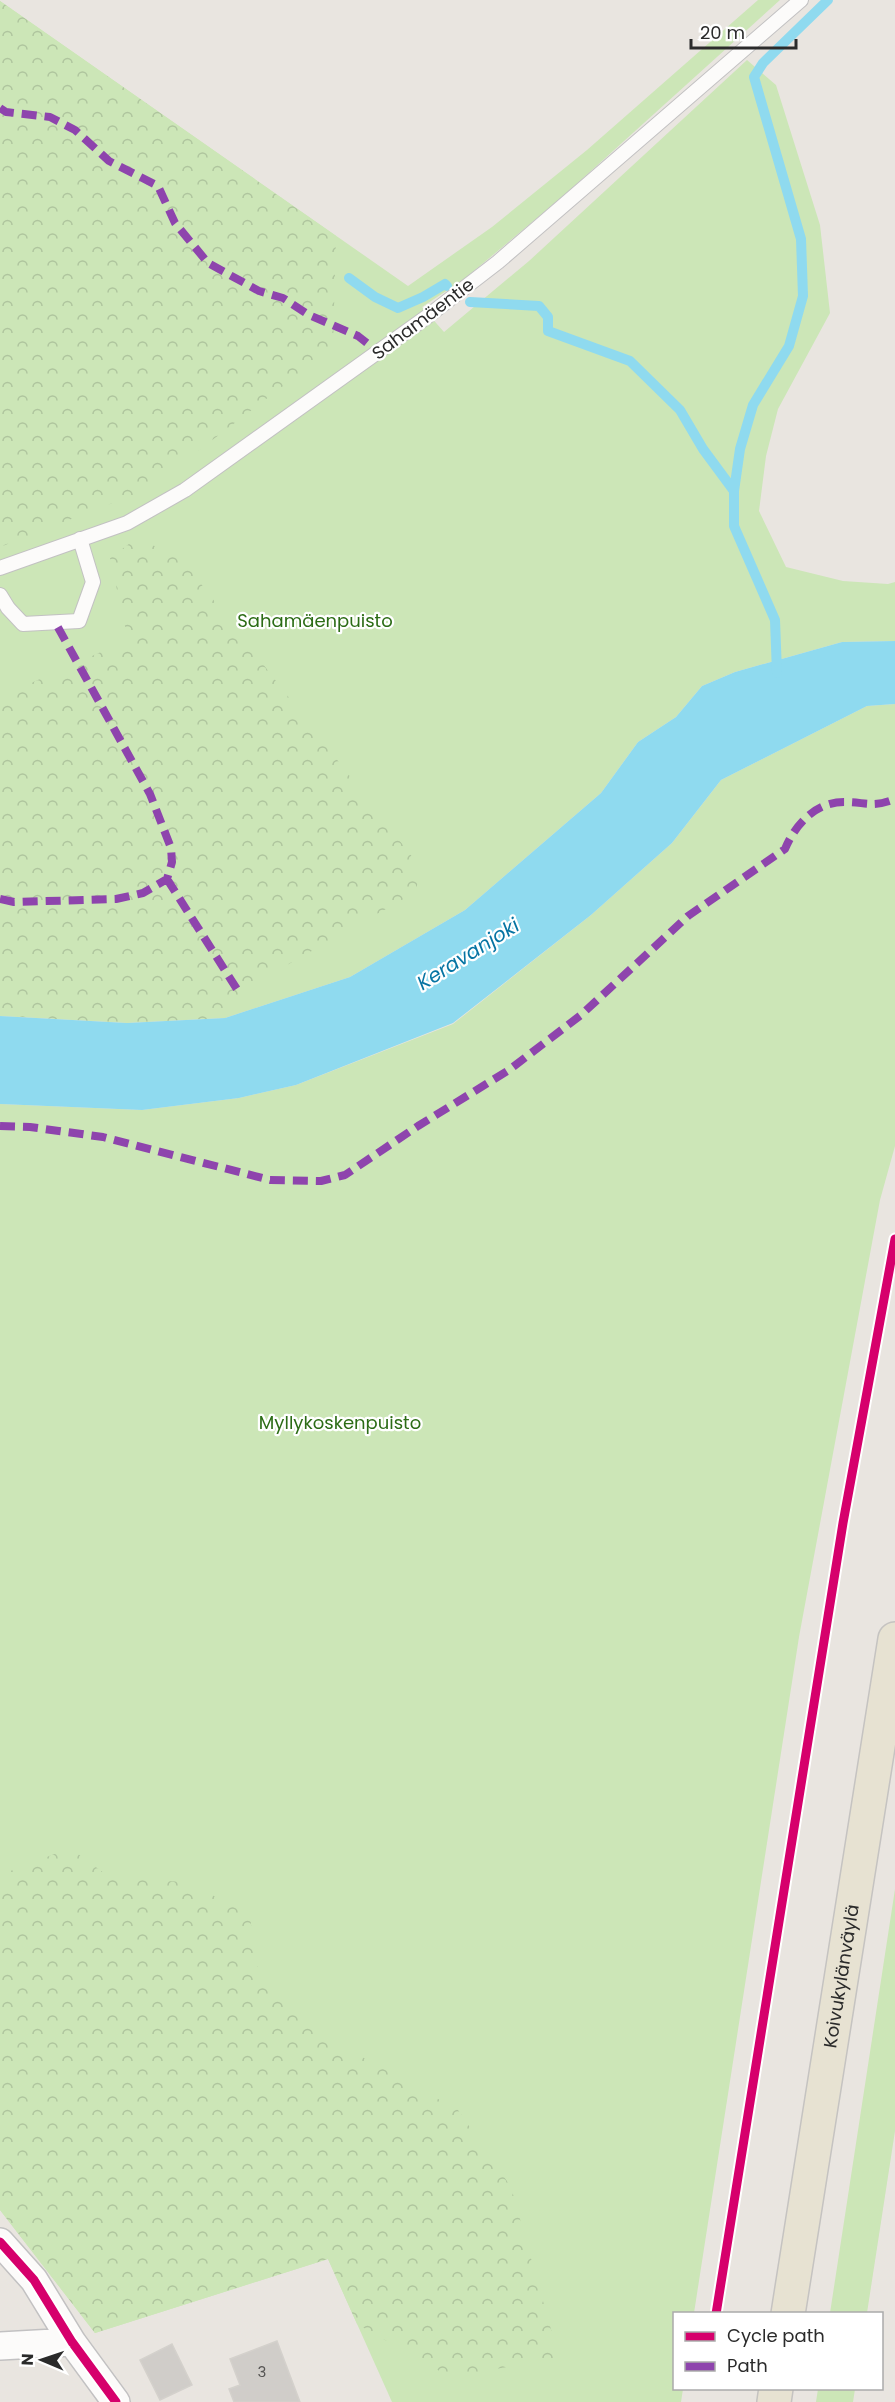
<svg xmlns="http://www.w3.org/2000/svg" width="895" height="2402" viewBox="0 0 895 2402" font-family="Poppins,sans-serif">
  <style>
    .grass { fill: #cce6b7 }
    .forest { fill: url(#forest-crowns) }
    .water { fill: #8fdaef }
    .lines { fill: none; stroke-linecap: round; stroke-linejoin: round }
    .stream { stroke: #8fdaef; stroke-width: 10 }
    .building { fill: #d0cdc9; stroke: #d4d1cc; stroke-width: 1.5 }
    .lane-casing { stroke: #c2c1c2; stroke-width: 16 }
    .street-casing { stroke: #c2c1c2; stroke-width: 30 }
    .primary-casing { stroke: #c5c3c1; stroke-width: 36 }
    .lane { stroke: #fcfbfa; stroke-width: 14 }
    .street { stroke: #fcfbfa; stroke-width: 27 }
    .primary { stroke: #e7e2d2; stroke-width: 33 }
    .quiet { stroke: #8e44ad; stroke-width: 8; stroke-dasharray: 15 8; stroke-linecap: butt }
    .cycleway-casing { stroke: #fff; stroke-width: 13 }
    .cycleway { stroke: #d6006c; stroke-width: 9 }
    .labels { text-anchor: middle; stroke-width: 4.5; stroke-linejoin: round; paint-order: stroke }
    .number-label { font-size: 15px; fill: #555453 }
    .street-label { font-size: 18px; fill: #2b2b2b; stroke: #fff }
    .park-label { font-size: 18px; fill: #2c6c16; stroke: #fff }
    .water-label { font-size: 20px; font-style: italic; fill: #0674a3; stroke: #fff }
  </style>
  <defs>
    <pattern id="forest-crowns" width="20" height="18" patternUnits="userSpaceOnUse" patternTransform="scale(1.5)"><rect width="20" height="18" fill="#cce6b7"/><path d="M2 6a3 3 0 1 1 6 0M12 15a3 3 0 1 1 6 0" fill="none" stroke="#afc59e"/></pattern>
  </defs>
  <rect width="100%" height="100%" fill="#e9e5e0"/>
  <path class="grass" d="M758 0H780L561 198 463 280 422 307 444 332 529 261 747 60 776 85 820 225 830 313 778 409 766 456 759 511 786 567 843 581 888 584 895 582V641L842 642 735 672 702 686 676 717 638 742 601 793 465 910 350 977 225 1018 0 1016V1L408 286 492 227 587 150Z
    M895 704V1146L880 1200 799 1637 694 2313 674 2314V2388L683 2389 681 2402H392L328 2259 95 2333 0 2210V1104L142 1110 239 1098 296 1085 453 1024 591 915 672 843 721 780 867 706Z
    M895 1889V2131L867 2313H830Z
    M818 2389H855L853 2402H816Z"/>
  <path class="forest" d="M0 1 336 236 333 348 148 489 0 547Z
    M137 538 181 558 420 867 416 892 287 965 225 1018 127 1023 0 1016V687L13 691 128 640 110 558Z
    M70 1848 112 1879 189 1882 250 1916 256 1965 335 2042 458 2110 511 2187 559 2358 450 2377 357 2324 328 2259 95 2333 0 2210V1875Z"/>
  <path class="water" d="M895 641V704L867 706 721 780 672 843 591 915 453 1023 296 1085 239 1098 142 1110 0 1104V1016L127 1023 225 1018 350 977 465 910 601 793 638 742 676 717 702 686 735 672 842 642Z"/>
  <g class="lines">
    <path class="stream" d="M349 278 375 297 398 308 423 297 445 284 447 286
      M470 302 539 306 548 317V331L630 361 680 410 703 449 734 491
      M777 673 775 620 734 526V491L740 449 753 405 789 346 803 296 801 239 754 77 763 63 828 0"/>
  </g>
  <path class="building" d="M277 2341 300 2402H234L229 2389 240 2385 230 2359Z
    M172 2344 192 2385 160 2400 140 2360Z"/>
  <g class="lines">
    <defs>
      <path id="lane" d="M0 568 127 523 185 490 428 316 498 262 801 0
        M0 595 8 608 23 624 79 621 93 582 80 539"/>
      <path id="street" d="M0 2242 34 2280 72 2342 116 2402
        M0 2346 72 2342"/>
      <g id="primary">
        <path id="s1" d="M788 2314 895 1639"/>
        <path d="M774 2402 776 2388"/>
      </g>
    </defs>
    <use href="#lane" class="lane-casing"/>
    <use href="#street" class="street-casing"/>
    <use href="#primary" class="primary-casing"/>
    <use href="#lane" class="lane"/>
    <use href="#street" class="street"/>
    <use href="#primary" class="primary"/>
    <path class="quiet" d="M0 108 6 112 50 117 75 130 109 161 158 186 175 223 208 263 259 291 283 298 309 315 358 336 378 352
      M167 879 240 994
      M0 899 14 902 116 899 143 893 167 879 172 862 171 848 150 794 55 622
      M0 1126 30 1127 103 1137 270 1180 321 1181 345 1175 418 1126 509 1070 581 1015 688 916 785 849C795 825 815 802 844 802 866 802 872 808 895 799"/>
    <defs>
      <path id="cycleway" d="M0 2242 34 2280 72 2342 116 2402
        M716 2314 843 1523 895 1239"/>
    </defs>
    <use href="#cycleway" class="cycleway-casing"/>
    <use href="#cycleway" class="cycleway"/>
  </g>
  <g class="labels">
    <g class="number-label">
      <text x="262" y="2377">3</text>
    </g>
    <g class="street-label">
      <text transform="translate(423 319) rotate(-37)" y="6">Sahamäentie</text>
      <text dy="6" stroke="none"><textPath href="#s1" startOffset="342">Koivukylänväylä</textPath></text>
    </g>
    <g class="park-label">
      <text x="315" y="627">Sahamäenpuisto</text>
      <text x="340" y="1429">Myllykoskenpuisto</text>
    </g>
    <g class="water-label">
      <text transform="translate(468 954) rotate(-32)" y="7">Keravanjoki</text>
    </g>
  </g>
  <rect x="673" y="2312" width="210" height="78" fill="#ffffff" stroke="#aaaaaa" stroke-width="1.5"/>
  <rect x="685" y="2332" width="30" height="9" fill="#d6006c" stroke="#aaaaaa" stroke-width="1.5"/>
  <text x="727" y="2342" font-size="18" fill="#2b2b2b">Cycle path</text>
  <rect x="685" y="2362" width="30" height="9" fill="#8e44ad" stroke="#aaaaaa" stroke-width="1.5"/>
  <text x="727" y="2372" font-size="18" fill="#2b2b2b">Path</text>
  <g transform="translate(42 2360) rotate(272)" stroke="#ffffff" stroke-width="4.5" paint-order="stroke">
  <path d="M0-4.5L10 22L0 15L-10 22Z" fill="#2b2b2b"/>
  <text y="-9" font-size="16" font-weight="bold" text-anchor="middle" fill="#2b2b2b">N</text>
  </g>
  <path d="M691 39v9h105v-9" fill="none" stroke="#2b2b2b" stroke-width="3"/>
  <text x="700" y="39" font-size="18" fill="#2b2b2b" stroke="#ffffff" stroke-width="4.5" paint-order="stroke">20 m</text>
</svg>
